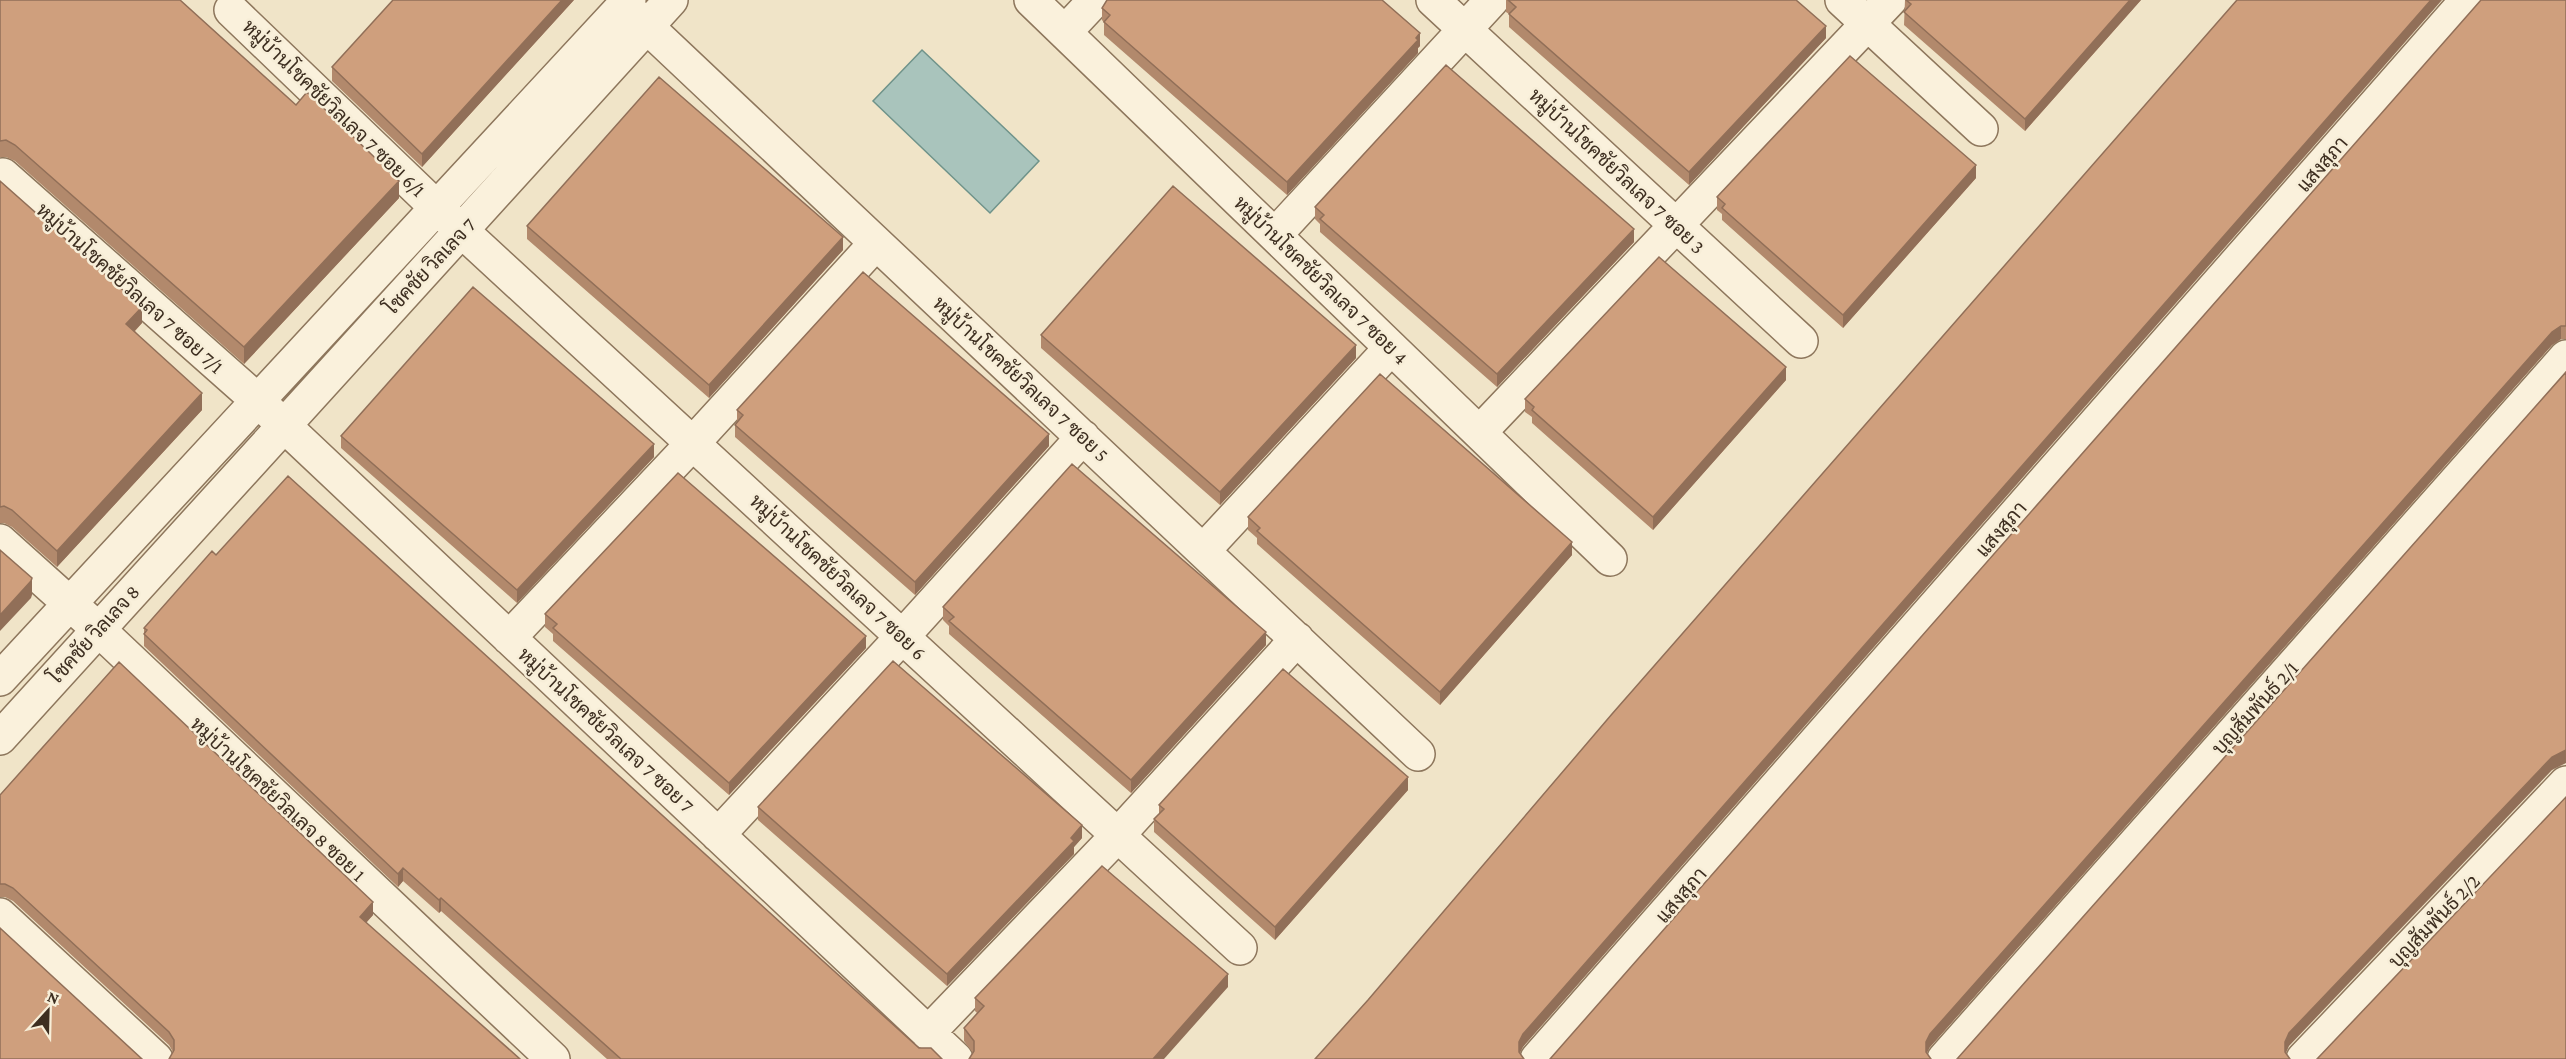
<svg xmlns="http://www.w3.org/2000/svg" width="2566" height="1059" viewBox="0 0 2566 1059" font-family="'Crimson Pro',Sarabun,serif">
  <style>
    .water { fill: #a9c4bc; stroke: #6f938a; stroke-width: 1.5 }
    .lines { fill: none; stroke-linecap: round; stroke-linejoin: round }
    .street-casing { stroke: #8d765c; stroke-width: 36 }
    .street { stroke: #faf1dc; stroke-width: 33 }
    .wall { fill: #b2896c }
    .shaded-wall { fill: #916f58 }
    .building { fill: #cf9f7d; stroke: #916f58; stroke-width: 1.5 }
    .labels { text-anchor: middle; stroke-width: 5; stroke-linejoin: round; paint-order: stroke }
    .street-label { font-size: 20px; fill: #3d2e20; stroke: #f7eed8 }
  </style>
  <rect width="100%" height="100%" fill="#f0e4c8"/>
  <path class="water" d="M922 50 1039 161 990 213 873 101Z"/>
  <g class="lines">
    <defs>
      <path id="street" d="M1031 0 1610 559
        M1433 0 1801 341
        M1842 0 1981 129
        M624 5 1418 754
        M231 10 436 207 1240 948
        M1065 32 1095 0
        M3 175 257 400 956 1059
        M1275 235 1492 0
        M1480 432 1890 0
        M0 541 98 629 553 1059
        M1203 551 1391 348
        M509 638 693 443 876 243
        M0 679 629 0
        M0 738 671 0
        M718 835 902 637 1083 437
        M0 915 156 1059
        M928 1033 1118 835 1297 639
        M1537 1059 2467 0
        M1944 1059 2566 357
        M2303 1059 2566 783"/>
    </defs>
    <use href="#street" class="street-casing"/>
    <use href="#street" class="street"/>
  </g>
  <path class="wall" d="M0 0 296 105 399 198 244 364 15 161 6 157H0Z
    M574 0 422 167 332 81V67Z
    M1506 0H1796L1826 38 1689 185 1509 27V14L1506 12Z
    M1905 0H2141L2025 131 1904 25Z
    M2566 0V339H2561L2552 345 1930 1047 1550 1059Z
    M1102 8 1420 46 1418 48V53L1287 195 1104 35V23L1102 20Z
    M1976 178 1843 328 1722 220V214L1717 210V197Z
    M0 181 142 323 135 331 202 410 57 567 12 527 4 523H0Z
    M1315 207 1634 242 1497 387 1320 232V224L1315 219Z
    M527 226 843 250 709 398 527 239Z
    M1041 335 1356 358 1220 505 1041 348Z
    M1786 380 1653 530 1532 423V417L1525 412V399Z
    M737 410 1049 446 915 595 735 437V425L737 422Z
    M341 436 654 457 517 603 341 448Z
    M1248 517 1572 555 1440 705 1257 544V538L1248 530Z
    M216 555 919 1048 942 1059H607L441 911 439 913 403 881 398 887 144 646V628Z
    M943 607 1266 645 1131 793 949 634V626L943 620Z
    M545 614 866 648 729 795 553 641V634L545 627Z
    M1408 790 1275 940 1154 832V819L1159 814V805Z
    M0 795 373 915 367 922 173 1052 169 1045 13 901 5 897H0Z
    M758 807 1082 838 1074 847V854L947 986 758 820Z
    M1228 987 973 1053 964 1041V1028L977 1013 975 1011V998Z"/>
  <path class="shaded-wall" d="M562 0H574L422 167V154Z
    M2130 0H2141L2025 131V119Z
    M2431 0H2442L1523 1047 1519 1055V1042L1523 1034Z
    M1826 26V38L1689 185V172Z
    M1420 33V46L1418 48V53L1287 195V182Z
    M1976 165V178L1843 328V315Z
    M399 181V198L244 364V347Z
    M1634 229V242L1497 387V374Z
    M843 237V250L709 398V385Z
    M142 307V323L126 340V324Z
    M2561 326V339L2552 345 1930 1047 1926 1055V1042L1930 1034 2552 332Z
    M1356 345V358L1220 505V492Z
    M1786 367V380L1653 530V517Z
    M202 393V410L57 567V551Z
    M1049 434V446L915 595V582Z
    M654 444V457L517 603V590Z
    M1572 542V555L1440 705V692Z
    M32 578V595L31 598 0 631V615Z
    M1266 632V645L1131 793V780Z
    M866 636V648L729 795V783Z
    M2566 750V763L2552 770 2289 1046 2285 1055V1042L2289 1033 2552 757Z
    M1408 777V790L1275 940V927Z
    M1082 825V838L1074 847V854L947 986V974Z
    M403 868V881L398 887V874Z
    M441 898V911L439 913V900Z
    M373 902V915L360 929V917Z
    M1228 974V987L1164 1059H1153Z"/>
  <path class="building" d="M0 0H180L296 105 307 92 399 181 244 347 15 145 6 140 0 141Z
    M393 0H562L422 154 332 67Z
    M1107 0H1382L1420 33 1416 38 1418 40 1287 182 1104 22 1110 15 1102 8Z
    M1508 0H1796L1826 26 1689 172 1509 14 1516 7Z
    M1906 0H2130L2025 119 1904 12 1911 4Z
    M2237 0H2431L1523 1034 1519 1042V1052L1524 1059H1315L1368 1000 1612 714Z
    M2481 0H2566V326H2561L2552 332 1930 1034 1926 1042V1052L1931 1059H1550Z
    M1850 56 1976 165 1843 315 1722 208 1725 204 1717 197Z
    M1446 65 1634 229 1497 374 1320 219 1324 215 1315 207Z
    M659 77 843 237 709 385 527 226Z
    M0 181 142 307 126 324 202 393 57 551 12 510 4 506 0 507Z
    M1173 186 1356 345 1220 492 1041 335Z
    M1659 257 1786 367 1653 517 1532 410 1534 407 1525 399Z
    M863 272 1049 434 915 582 735 425 743 415 737 410Z
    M473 287 654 444 517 590 341 436Z
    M2566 372V750L2552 757 2289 1033 2285 1042V1052L2290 1059H1957Z
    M1380 374 1572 542 1440 692 1257 531 1260 528 1248 517Z
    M1072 464 1266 632 1131 780 949 621 954 617 943 607Z
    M678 473 866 636 729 783 553 628 557 624 545 614Z
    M288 476 919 1048H931L942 1059H621L441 898 439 900 403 868 398 874 144 634 147 630 144 628 212 551 216 555Z
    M0 550 32 578 31 581 0 615Z
    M893 661 1082 825 1071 838 1074 841 947 974 758 807Z
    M119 662 373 902 360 917 520 1059H169L174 1050V1040L169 1032 13 888 5 884H0V795Z
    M1283 669 1408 777 1275 927 1154 819 1164 809 1159 805Z
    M2566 797V1059H2317Z
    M1102 866 1228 974 1153 1059H969L974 1051V1041L964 1028 984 1006 975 998Z
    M0 928 142 1059H0Z"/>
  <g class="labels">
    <g class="street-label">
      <text transform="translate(334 108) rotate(44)" y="7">หมู่บ้านโชคชัยวิลเลจ 7 ซอย 6/1</text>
      <text transform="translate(2322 164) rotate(-49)" y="7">แสงสุภา</text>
      <text transform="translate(1617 171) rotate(43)" y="7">หมู่บ้านโชคชัยวิลเลจ 7 ซอย 3</text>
      <text transform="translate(430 266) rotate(-47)" y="7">โชคชัย วิลเลจ 7</text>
      <text transform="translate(1321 280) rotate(44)" y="7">หมู่บ้านโชคชัยวิลเลจ 7 ซอย 4</text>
      <text transform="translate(130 288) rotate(42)" y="7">หมู่บ้านโชคชัยวิลเลจ 7 ซอย 7/1</text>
      <text transform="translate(1021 379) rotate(43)" y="7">หมู่บ้านโชคชัยวิลเลจ 7 ซอย 5</text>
      <text transform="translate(2001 529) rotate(-49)" y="7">แสงสุภา</text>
      <text transform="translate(838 577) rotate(43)" y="7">หมู่บ้านโชคชัยวิลเลจ 7 ซอย 6</text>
      <text transform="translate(94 634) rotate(-48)" y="7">โชคชัย วิลเลจ 8</text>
      <text transform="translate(2255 708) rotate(-48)" y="7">บุญสัมพันธ์ 2/1</text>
      <text transform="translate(606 730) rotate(43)" y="7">หมู่บ้านโชคชัยวิลเลจ 7 ซอย 7</text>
      <text transform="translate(278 799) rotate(43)" y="7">หมู่บ้านโชคชัยวิลเลจ 8 ซอย 1</text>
      <text transform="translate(1681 895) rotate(-49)" y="7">แสงสุภา</text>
      <text transform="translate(2434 921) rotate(-46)" y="7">บุญสัมพันธ์ 2/2</text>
    </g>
  </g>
  <g transform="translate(48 1011) rotate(22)" stroke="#f7eed8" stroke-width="4.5" paint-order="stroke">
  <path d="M0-4.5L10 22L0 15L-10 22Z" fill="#3d2e20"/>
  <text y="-9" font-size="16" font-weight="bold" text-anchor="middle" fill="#3d2e20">N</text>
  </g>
</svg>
